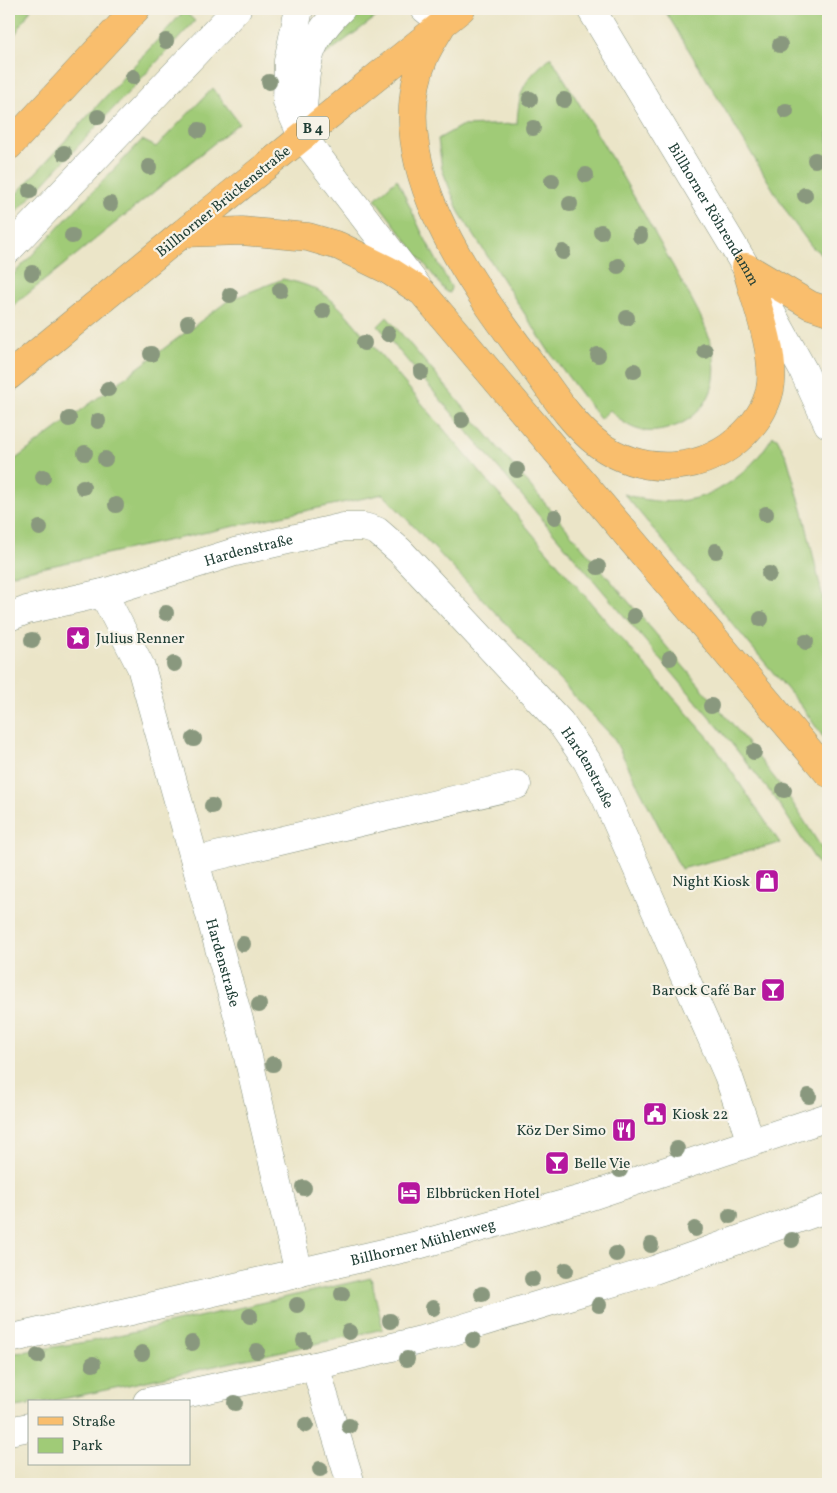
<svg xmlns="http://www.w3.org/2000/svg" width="837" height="1493" viewBox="0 0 837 1493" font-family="Vollkorn,serif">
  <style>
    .green { fill: #a0cb77; stroke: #608456 }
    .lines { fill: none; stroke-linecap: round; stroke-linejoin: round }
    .minor-casing { stroke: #85917e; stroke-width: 29 }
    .major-casing { stroke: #85917e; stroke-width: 29 }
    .highway-casing { stroke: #85917e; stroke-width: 29 }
    .minor { stroke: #fff; stroke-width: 28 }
    .major { stroke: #f9be6d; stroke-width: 28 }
    .highway { stroke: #f9be6d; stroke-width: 28 }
    .tree { fill: #89987e }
    .labels { text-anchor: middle; stroke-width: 4.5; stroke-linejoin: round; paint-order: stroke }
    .shield { fill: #f7f3e8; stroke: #60746a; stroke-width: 1 }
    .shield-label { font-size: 14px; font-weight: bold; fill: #1f3d34 }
    .street-label { font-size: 15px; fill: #1f3d34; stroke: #f7f3e8 }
    .poi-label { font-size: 15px; fill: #1f3d34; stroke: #f7f3e8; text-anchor: start }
  </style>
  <rect width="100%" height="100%" fill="#f7f3e8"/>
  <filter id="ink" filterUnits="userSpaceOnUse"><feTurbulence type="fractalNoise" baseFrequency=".02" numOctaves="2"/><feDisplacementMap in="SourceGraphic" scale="10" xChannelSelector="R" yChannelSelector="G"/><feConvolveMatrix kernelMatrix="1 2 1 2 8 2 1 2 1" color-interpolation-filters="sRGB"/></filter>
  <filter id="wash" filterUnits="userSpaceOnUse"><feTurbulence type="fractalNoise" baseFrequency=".0096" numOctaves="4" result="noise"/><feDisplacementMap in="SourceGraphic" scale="20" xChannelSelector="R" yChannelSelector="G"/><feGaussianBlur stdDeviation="1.12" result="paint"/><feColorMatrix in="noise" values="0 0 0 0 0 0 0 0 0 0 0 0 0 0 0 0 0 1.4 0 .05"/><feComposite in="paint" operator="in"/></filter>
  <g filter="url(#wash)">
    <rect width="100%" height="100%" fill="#ebe5c8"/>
    <path class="green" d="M9 9H31L9 44Z
      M664 9H828V259L812 247 791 219Z
      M184 11 195 21 9 220V202Z
      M370 11 379 15 325 55C325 27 347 19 370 11Z
      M551 57C593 126 634 195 673 266 688 294 710 326 714 359 719 395 698 422 663 430 640 435 625 426 610 410L600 419 548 350 459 212 442 169 438 139 461 126 517 124C519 88 524 80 551 57Z
      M213 88 239 123 9 309V279L142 140 156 147Z
      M397 179 422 233 451 287 450 293 446 292 375 199Z
      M283 279C314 286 324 291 346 314L614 630 709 738 780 843 681 869 613 737 383 494 9 575V464L229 300Z
      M387 317 734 726 787 794 828 858V879L775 798 719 728 378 326Z
      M773 436 777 438 787 458 804 516 825 607 828 629V744L802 707 624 494C687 515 739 491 773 436Z
      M371 1278 383 1329 92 1393 45 1402H29V1405L9 1408V1354L92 1341Z"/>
  </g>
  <g filter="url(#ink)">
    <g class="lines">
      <defs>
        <g id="minor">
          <path d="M299 9 288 61 287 102 302 136 420 290"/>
          <path d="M425 9 443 23"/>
          <path id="s1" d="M591 9 746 267 803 370 828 424"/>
          <path d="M303 110C306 63 306 43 341 9"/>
          <path d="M9 249 237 9"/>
          <path id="s2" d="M103 593 141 667 241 1027 299 1273"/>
          <path id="s3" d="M9 617 27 610 103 593 235 552 344 527H364L377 531 400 551 560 722 587 761 606 798 728 1075 751 1142"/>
          <path d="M195 861 517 785"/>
          <path id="s4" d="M9 1339 414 1246 582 1199 828 1117"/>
          <path d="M315 1366 351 1484"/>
          <path d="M147 1402 315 1366 437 1336 654 1270 828 1208"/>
          <path d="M9 1431 29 1427"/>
        </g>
        <path id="major" d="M443 23C437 34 430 44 425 55 380 158 468 280 527 358 547 385 571 424 598 444 644 477 706 473 745 433 758 420 769 402 771 383 774 347 755 301 746 267
          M183 233 461 9
          M746 267 810 305 828 311"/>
        <path id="highway" d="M9 146 136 9
          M9 376 183 233 242 231 308 237 339 246 388 270 422 292 828 773"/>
      </defs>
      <use href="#minor" class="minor-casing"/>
      <use href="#major" class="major-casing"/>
      <use href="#highway" class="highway-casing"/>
      <use href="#minor" class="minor"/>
      <use href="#major" class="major"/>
      <use href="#highway" class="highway"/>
    </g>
    <g class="tree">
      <circle cx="166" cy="41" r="8"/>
      <circle cx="780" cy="45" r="8"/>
      <circle cx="133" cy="77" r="8"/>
      <circle cx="269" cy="82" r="8"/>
      <circle cx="530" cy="99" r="8"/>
      <circle cx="564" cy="100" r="8"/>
      <circle cx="786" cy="111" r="8"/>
      <circle cx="98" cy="117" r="8"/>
      <circle cx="533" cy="128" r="8"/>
      <circle cx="199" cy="130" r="8"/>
      <circle cx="64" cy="153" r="8"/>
      <circle cx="815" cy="160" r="8"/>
      <circle cx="149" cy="167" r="8"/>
      <circle cx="586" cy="175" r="8"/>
      <circle cx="552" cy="181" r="8"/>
      <circle cx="30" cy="191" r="8"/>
      <circle cx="805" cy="195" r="8"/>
      <circle cx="110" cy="204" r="8"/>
      <circle cx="570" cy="204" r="8"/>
      <circle cx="601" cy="232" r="8"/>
      <circle cx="72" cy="236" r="8"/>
      <circle cx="640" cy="236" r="8"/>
      <circle cx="563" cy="252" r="8"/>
      <circle cx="618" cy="266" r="8"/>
      <circle cx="32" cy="273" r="8"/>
      <circle cx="280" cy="290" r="8"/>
      <circle cx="230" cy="295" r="8"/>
      <circle cx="323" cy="311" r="8"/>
      <circle cx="627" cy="318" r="8"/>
      <circle cx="188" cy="323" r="8"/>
      <circle cx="388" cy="334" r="8"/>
      <circle cx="364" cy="343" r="8"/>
      <circle cx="705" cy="351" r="8"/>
      <circle cx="151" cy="354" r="8"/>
      <circle cx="598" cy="355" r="8"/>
      <circle cx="634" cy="371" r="8"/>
      <circle cx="421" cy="372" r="8"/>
      <circle cx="108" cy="389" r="8"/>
      <circle cx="69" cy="419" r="8"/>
      <circle cx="462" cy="420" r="8"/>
      <circle cx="98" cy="421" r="8"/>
      <circle cx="85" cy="453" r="8"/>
      <circle cx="105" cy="459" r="8"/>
      <circle cx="517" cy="470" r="8"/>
      <circle cx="43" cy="477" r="8"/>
      <circle cx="83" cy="487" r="8"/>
      <circle cx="116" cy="505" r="8"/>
      <circle cx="766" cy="514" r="8"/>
      <circle cx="555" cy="517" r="8"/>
      <circle cx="40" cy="528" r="8"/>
      <circle cx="716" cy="551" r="8"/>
      <circle cx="598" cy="567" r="8"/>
      <circle cx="769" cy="574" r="8"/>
      <circle cx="166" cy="613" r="8"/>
      <circle cx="634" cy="616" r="8"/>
      <circle cx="761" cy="619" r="8"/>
      <circle cx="32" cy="640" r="8"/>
      <circle cx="806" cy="642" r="8"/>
      <circle cx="670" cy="658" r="8"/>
      <circle cx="174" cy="664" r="8"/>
      <circle cx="711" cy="706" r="8"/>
      <circle cx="194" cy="739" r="8"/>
      <circle cx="754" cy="752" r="8"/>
      <circle cx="784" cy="790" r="8"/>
      <circle cx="212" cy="806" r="8"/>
      <circle cx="243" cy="944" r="8"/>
      <circle cx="259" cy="1005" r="8"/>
      <circle cx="273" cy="1064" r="8"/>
      <circle cx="809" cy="1096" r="8"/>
      <circle cx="677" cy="1149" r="8"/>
      <circle cx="620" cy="1170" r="8"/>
      <circle cx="304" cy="1188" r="8"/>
      <circle cx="730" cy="1216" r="8"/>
      <circle cx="695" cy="1229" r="8"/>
      <circle cx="792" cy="1240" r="8"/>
      <circle cx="651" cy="1245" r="8"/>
      <circle cx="616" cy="1254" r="8"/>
      <circle cx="566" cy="1270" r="8"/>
      <circle cx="532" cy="1279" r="8"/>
      <circle cx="342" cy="1294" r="8"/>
      <circle cx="482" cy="1294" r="8"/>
      <circle cx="297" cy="1305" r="8"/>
      <circle cx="599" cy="1305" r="8"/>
      <circle cx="433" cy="1308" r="8"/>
      <circle cx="250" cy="1316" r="8"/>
      <circle cx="390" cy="1321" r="8"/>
      <circle cx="349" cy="1332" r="8"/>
      <circle cx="473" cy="1340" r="8"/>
      <circle cx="304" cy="1341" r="8"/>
      <circle cx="192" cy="1343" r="8"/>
      <circle cx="257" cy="1351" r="8"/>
      <circle cx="142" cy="1353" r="8"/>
      <circle cx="38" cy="1356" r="8"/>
      <circle cx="407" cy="1359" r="8"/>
      <circle cx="93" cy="1364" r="8"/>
      <circle cx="235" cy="1403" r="8"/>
      <circle cx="306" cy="1425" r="8"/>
      <circle cx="349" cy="1426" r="8"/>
      <circle cx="320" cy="1469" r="8"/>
    </g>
  </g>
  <defs>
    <symbol id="sight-square" viewBox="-11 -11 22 22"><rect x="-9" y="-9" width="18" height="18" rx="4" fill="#b5179e" stroke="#f7f3e8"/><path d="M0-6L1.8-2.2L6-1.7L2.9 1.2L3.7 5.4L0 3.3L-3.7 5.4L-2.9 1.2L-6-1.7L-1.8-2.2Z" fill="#fff"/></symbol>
    <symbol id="shop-square" viewBox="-11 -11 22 22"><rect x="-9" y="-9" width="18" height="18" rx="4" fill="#b5179e" stroke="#f7f3e8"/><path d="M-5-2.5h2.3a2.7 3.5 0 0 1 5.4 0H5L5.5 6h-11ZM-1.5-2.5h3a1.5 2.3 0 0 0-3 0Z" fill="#fff"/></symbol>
    <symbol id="bar-square" viewBox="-11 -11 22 22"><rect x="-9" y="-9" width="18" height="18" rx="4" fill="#b5179e" stroke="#f7f3e8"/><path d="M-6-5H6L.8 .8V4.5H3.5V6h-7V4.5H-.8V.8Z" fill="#fff"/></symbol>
    <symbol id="civic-square" viewBox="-11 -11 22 22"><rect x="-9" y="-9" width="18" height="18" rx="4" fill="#b5179e" stroke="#f7f3e8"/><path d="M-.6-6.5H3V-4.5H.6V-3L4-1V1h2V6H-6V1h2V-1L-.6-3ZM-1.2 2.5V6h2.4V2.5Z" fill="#fff"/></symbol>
    <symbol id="restaurant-square" viewBox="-11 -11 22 22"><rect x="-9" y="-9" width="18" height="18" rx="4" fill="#b5179e" stroke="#f7f3e8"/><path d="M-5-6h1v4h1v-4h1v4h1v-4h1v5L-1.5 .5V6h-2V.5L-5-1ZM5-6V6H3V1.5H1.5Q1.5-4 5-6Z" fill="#fff"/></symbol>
    <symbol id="hotel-square" viewBox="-11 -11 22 22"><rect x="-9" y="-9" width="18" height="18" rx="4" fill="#b5179e" stroke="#f7f3e8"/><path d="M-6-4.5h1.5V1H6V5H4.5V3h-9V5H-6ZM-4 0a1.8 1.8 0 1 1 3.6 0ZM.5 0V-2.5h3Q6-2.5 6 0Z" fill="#fff"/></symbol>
  </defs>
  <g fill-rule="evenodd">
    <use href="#sight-square" x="64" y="624" width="28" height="28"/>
    <use href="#shop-square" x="753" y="867" width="28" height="28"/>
    <use href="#bar-square" x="759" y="976" width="28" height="28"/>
    <use href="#civic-square" x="641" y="1100" width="28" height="28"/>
    <use href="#restaurant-square" x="610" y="1116" width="28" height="28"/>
    <use href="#bar-square" x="543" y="1149" width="28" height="28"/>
    <use href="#hotel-square" x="395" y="1179" width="28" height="28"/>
  </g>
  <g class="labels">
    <rect class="shield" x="297" y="116.5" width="32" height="23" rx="4"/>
    <g class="shield-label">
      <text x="313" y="133">B 4</text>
    </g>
    <g class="street-label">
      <text transform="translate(223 201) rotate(-39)" y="5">Billhorner Brückenstraße</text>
      <text dy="5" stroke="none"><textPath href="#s1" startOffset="239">Billhorner Röhrendamm</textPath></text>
      <text dy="5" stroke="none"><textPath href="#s3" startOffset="249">Hardenstraße</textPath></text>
      <text dy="5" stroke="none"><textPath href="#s3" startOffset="699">Hardenstraße</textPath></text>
      <text dy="5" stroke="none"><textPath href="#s2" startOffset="390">Hardenstraße</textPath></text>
      <text dy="5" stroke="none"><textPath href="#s4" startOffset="425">Billhorner Mühlenweg</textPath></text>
    </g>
    <g class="poi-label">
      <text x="96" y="643">Julius Renner</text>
      <text x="750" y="886" text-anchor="end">Night Kiosk</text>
      <text x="756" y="995" text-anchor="end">Barock Café Bar</text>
      <text x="672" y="1119">Kiosk 22</text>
      <text x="606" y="1135" text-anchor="end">Köz Der Simo</text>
      <text x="574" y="1168">Belle Vie</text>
      <text x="426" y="1198">Elbbrücken Hotel</text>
    </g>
  </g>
  <rect width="837" height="1493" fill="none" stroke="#f7f3e8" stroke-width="30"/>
  <rect x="28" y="1400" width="162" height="65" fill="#f7f3e8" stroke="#a1aaa0"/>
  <rect x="38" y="1417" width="25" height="8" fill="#f9be6d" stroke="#a1aaa0"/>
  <text x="72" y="1426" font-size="15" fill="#1f3d34">Straße</text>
  <rect x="38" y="1438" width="25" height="15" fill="#a0cb77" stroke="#a1aaa0"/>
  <text x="72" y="1450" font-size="15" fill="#1f3d34">Park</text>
</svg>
